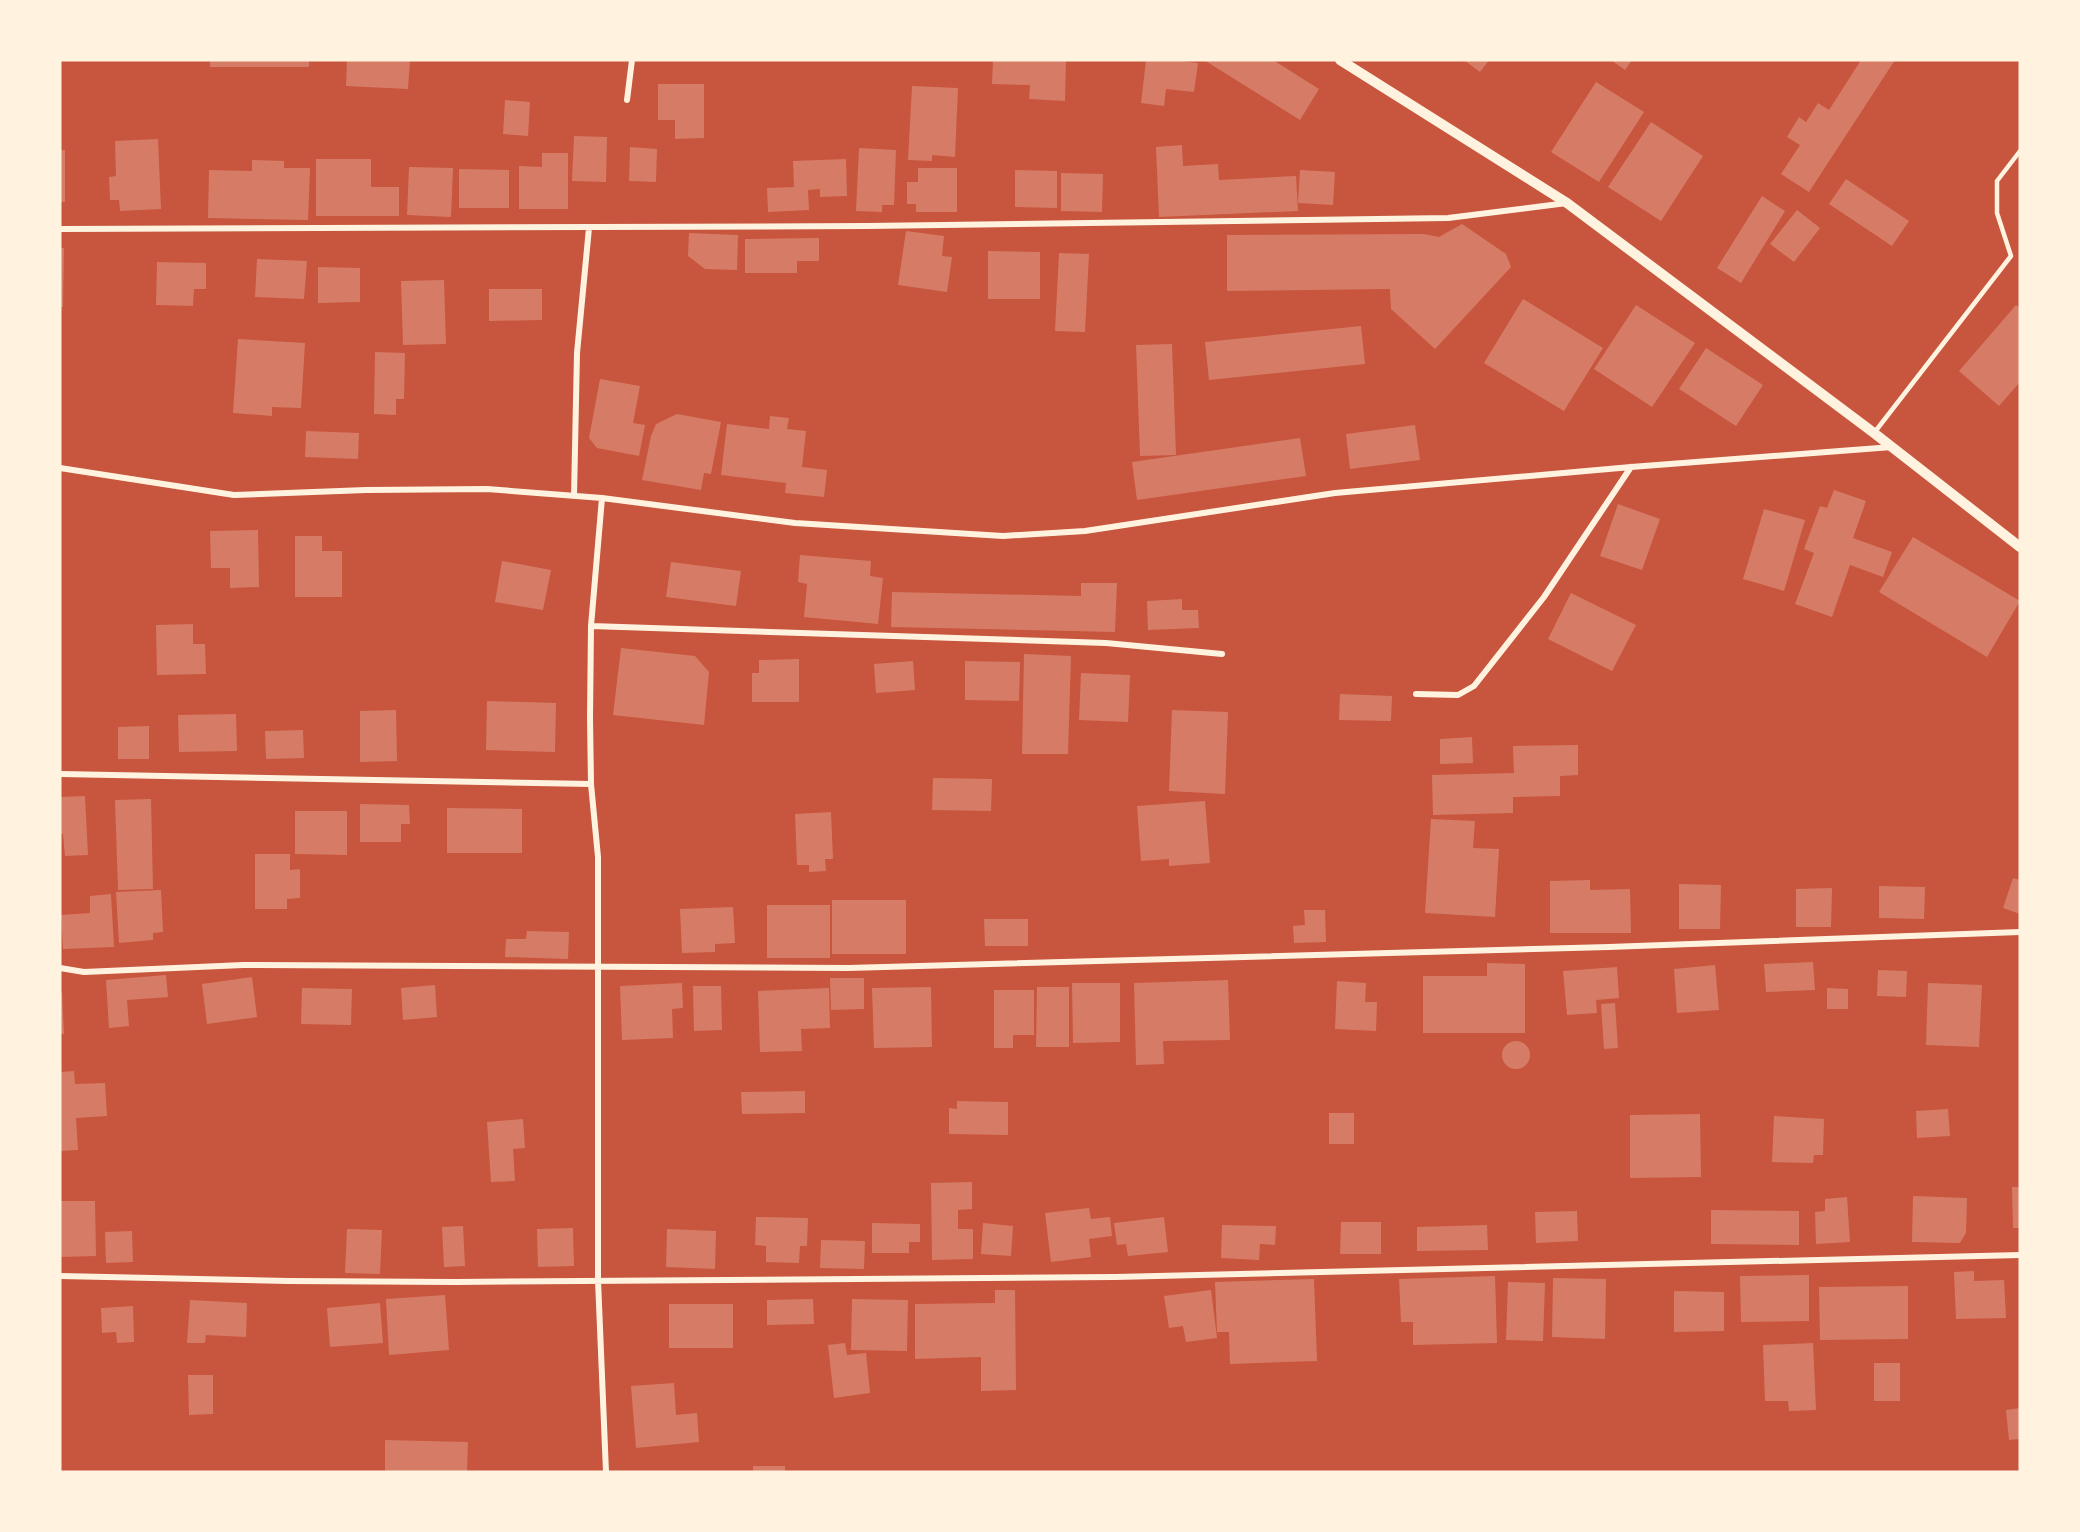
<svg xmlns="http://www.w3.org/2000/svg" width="2080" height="1532" viewBox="0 0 2080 1532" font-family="Inter,sans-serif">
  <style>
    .building { fill: #d67c66 }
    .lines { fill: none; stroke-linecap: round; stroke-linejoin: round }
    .service { stroke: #fff3e0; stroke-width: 4.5 }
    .minor { stroke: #fff3e0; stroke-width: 6 }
    .tertiary { stroke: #fff3e0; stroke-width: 10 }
  </style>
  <rect width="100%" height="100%" fill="#c8553d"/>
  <path class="building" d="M210 60H309V67H210Z
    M347 60H410L408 89 346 86Z
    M993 60H1066L1065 101 1029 99 1030 85 992 84Z
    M1146 60H1172L1198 63 1194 92 1166 89 1164 106 1141 103Z
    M1204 60H1273L1319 89 1300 120Z
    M1464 60H1489L1480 72Z
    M1611 60H1632L1625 70Z
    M1861 60H1895L1809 192 1781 174 1800 145 1787 137 1799 117 1806 122 1818 103 1829 110Z
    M1596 82 1644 112 1599 182 1551 152Z
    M658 84H704V138L675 139V120H658Z
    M912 86 958 88 955 157 932 155V161L908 160Z
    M505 100 530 102 528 136 503 134Z
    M1651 122 1703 156 1661 221 1608 187Z
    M574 136 607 137 606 182 572 181Z
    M158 139 161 209 120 211 119 200H110L109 177 116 176 115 141Z
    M1182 145 1183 166 1218 164 1219 180 1296 176 1298 211 1159 217 1156 147Z
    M630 147 657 149 656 182 629 181Z
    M859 148 896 150 894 205H882V212L856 211Z
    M60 150H65V202H60Z
    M542 153H568V209H519V166L542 167Z
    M316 159H371V187H399V216H316Z
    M846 159 847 196 820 197V189L808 190 809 210 768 212 767 188 794 187 793 161Z
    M252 160 284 161V168H310L308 220 208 218 209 170 252 171Z
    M409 167 453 168 451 217 407 215Z
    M918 168H957V212H916V204H907V182H918Z
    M459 169 509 170V208H459Z
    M1015 170 1057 171V208L1015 207Z
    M1300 170 1335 172 1333 205 1298 203Z
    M1061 173 1103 174 1102 212 1061 211Z
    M1846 179 1909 221 1892 246 1829 204Z
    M1762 196 1785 211 1741 283 1717 268Z
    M1797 210 1820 228 1794 262 1770 244Z
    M1462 224 1506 254 1511 267 1435 349 1391 309 1390 289 1227 291V235L1424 234 1439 237Z
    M906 231 944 236 942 256 952 257 947 292 898 285Z
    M689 233 738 235 737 270 705 269 688 256Z
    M819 238V261H797V273H745V239Z
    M60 248H64L63 307H60Z
    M988 251 1040 252V299H988Z
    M1059 253 1089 254 1085 332 1055 331Z
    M257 259 307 261 304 299 255 297Z
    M157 262 206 263V289H194L193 306 156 305Z
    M318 267 360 268V302L318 303Z
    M444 280 446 344 403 345 401 281Z
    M489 289H542V320L489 321Z
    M1523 299 1603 348 1564 411 1484 363Z
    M1636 305 1695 343 1652 407 1594 369Z
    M2016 305 2020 308V382L1999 406 1959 371Z
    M1361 326 1365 364 1209 380 1205 342Z
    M238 339 305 343 301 408 272 407V416L233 413Z
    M1172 344 1176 455 1140 456 1136 345Z
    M1706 348 1763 385 1736 426 1679 389Z
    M375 352 405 353 404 399H396V415L374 414Z
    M600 379 640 386 633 423 645 425 639 456 597 448 589 438Z
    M677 414 721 422 711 474 704 473 701 490 642 480 651 436 656 424Z
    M770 416 789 418 787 429 806 431 802 467 827 470 824 497 785 493 786 483 721 475 727 424 769 429Z
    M1415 425 1420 460 1350 469 1346 434Z
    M306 431 359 433 358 459 305 457Z
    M1300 438 1306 476 1137 500 1132 462Z
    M1834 490 1866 501 1853 538 1892 552 1883 577 1850 565 1832 617 1795 604 1814 553 1804 549 1820 506 1827 508Z
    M1618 504 1660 519 1642 570 1600 556Z
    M1764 509 1805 520 1784 591 1743 579Z
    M258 530 259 587 230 588V568H211L210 531Z
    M295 536H322V551H342V597H295Z
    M1913 537 2020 601 1987 657 1879 592Z
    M800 555 871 561 870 576 883 578 878 624 804 617 807 584 798 582Z
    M502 561 551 570 543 610 495 602Z
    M671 562 741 571 736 606 666 597Z
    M1081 583H1117L1115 632 891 627 892 592 1081 596Z
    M1571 593 1636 625 1612 671 1548 639Z
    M1182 599V610H1198L1199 628 1148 630 1147 601Z
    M193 624V644H205L206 674 157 675 156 625Z
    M621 648 695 656 709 672 704 725 613 715Z
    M1024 654 1071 656 1068 754H1022Z
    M799 659V702H752V673H759V660Z
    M913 661 915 690 876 693 874 664Z
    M965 661 1020 662 1019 701 965 700Z
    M1081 673 1130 675 1128 722 1079 720Z
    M1340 694 1392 696 1391 721 1339 720Z
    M487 701 556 703 555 752 486 750Z
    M396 710 397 761 360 762V711Z
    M1172 710 1228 712 1225 794 1169 791Z
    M236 714 237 751 179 752 178 715Z
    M149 726V759H118V727Z
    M303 730 304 758 266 759 265 731Z
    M1472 737 1473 763 1440 764V739Z
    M1578 745V775L1560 776V796L1513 797V813L1433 815 1432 775 1514 773 1513 746Z
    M933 778 992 779 991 811 932 810Z
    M85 796 88 855 65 856 63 834H60V797Z
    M151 799 153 889 118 890 115 800Z
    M1205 801 1210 863 1169 866V859L1141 861 1137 806Z
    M360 804 409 805 410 824H401V842H360Z
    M447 808 522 809V853H447Z
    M295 811H347V855L295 854Z
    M831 812 833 859H825L826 871 809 872V865H797L795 814Z
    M1431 819 1475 821 1473 848 1499 849 1495 917 1425 913Z
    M255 854H290V870L300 869V898L287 899V909H255Z
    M2013 878 2020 880V914L2003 908Z
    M1590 880V890L1630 889 1631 933H1550V881Z
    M1679 884 1721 885 1720 929H1679Z
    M1879 886 1925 887 1924 919 1879 918Z
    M1832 888 1831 927H1796V889Z
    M161 890 163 932 153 933V940L119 943 116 892Z
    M111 894 114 947 63 949 61 915 90 913V896Z
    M832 900H906V954H832Z
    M767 905H830V958H767Z
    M733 907 735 943 715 944V952L682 953 680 909Z
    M1304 910H1325L1326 942 1294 943 1293 926 1305 925Z
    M984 919H1028V946H985Z
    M527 931 569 932 568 959 505 957 506 939H526Z
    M1813 962 1815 990 1766 992 1764 964Z
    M1487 963 1525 964V1033H1423V976H1487Z
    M1715 965 1719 1010 1677 1013 1674 969Z
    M1617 967 1619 998 1596 1000 1597 1013 1567 1015 1563 971Z
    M1878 970 1907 971 1906 997 1877 996Z
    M166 975 168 997 127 1000 129 1026 109 1028 106 980Z
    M252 977 257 1017 207 1024 202 984Z
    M830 978H864V1009L831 1010Z
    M1228 980 1230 1040 1163 1041 1164 1064 1136 1065 1134 983Z
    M1337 981 1366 983 1365 1002H1377L1376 1031 1335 1029Z
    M682 983 683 1008 672 1009 673 1038 622 1040 620 986Z
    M1072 983H1120V1042L1073 1043Z
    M1928 983 1982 985 1979 1047 1926 1045Z
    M435 985 437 1017 403 1020 401 988Z
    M693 986H721L722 1030 694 1031Z
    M931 987 932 1047 874 1048 872 988Z
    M1037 987H1069V1047H1036Z
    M302 988 352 989 351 1025 301 1024Z
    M829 988 830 1028 801 1029 802 1051 760 1052 758 991Z
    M1827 988 1848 989V1009H1827Z
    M994 990H1034V1035H1013V1048H994Z
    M60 992H62L64 1034H60Z
    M1615 1003 1618 1048 1604 1049 1601 1004Z
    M1502 1055a14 14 0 1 1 28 0a14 14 0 1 1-28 0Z
    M74 1071 75 1084 105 1083 107 1116 76 1118 78 1150 60 1151V1072Z
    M805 1091V1113L742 1114 741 1092Z
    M957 1101 1008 1102V1135L949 1134V1108L957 1109Z
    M1948 1109 1950 1136 1917 1138 1916 1111Z
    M1329 1113H1354V1144H1329Z
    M1700 1114 1701 1177 1630 1178V1115Z
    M1774 1116 1824 1119 1823 1155H1814L1813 1163 1772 1162Z
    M523 1119 525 1148 513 1149 515 1181 491 1182 487 1122Z
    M972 1182V1209L958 1210V1229H973V1259L932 1260 931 1183Z
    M2012 1187H2020V1228H2013Z
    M1913 1196 1967 1198 1966 1233 1960 1243 1912 1242Z
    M1847 1197 1850 1242 1816 1244 1815 1212 1825 1211V1199Z
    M60 1201H95L96 1256 60 1257Z
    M1089 1208 1091 1219 1110 1217 1112 1236 1089 1239 1091 1257 1051 1262 1045 1213Z
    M1711 1210 1799 1211V1245L1711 1244Z
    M1577 1211 1578 1241 1536 1243 1535 1212Z
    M756 1217 808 1218 807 1246H800L799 1263 766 1262V1246L755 1245Z
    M1164 1217 1168 1252 1128 1256 1126 1244 1117 1245 1114 1223Z
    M1341 1222H1381V1254H1340Z
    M872 1223 920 1224V1242H909V1253H872Z
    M983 1223 1013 1226 1011 1256 981 1254Z
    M1222 1225 1276 1226 1275 1245 1260 1244 1259 1260 1221 1258Z
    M1487 1225 1488 1250 1417 1251V1227Z
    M463 1226 465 1266 444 1267 442 1227Z
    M573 1228 574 1266 538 1267 537 1229Z
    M347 1229 382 1230 380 1274 345 1273Z
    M667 1229 716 1231 715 1269 666 1267Z
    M132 1231 133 1262 106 1263 105 1232Z
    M821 1240 865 1241 864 1269 820 1268Z
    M1974 1271V1281L2004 1280 2006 1318 1956 1319 1954 1272Z
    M1809 1275V1321L1741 1322 1740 1276Z
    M1495 1276 1497 1343 1413 1345V1322H1401L1399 1279Z
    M1553 1278 1606 1279 1605 1339 1552 1337Z
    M1314 1279 1317 1361 1230 1364 1229 1332H1217L1215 1282Z
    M1508 1282 1545 1283 1543 1341 1506 1340Z
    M1908 1286V1339L1820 1340 1819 1287Z
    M995 1290H1015L1016 1390 981 1391V1357L915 1359V1304L995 1303Z
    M1211 1290 1217 1338 1186 1342 1183 1326 1169 1328 1164 1296Z
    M1674 1291 1724 1292V1331L1674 1332Z
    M445 1295 449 1350 389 1355 386 1299Z
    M813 1299 814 1324 767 1325V1300Z
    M852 1299 908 1300 907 1351 851 1350Z
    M190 1300 247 1303 246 1337 206 1335 205 1343H187Z
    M380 1303 383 1343 330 1347 327 1308Z
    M669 1304H733V1348H669Z
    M133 1306 134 1342 117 1343 116 1332 102 1333 101 1308Z
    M845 1343 847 1355 866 1353 870 1393 834 1398 828 1345Z
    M1813 1343 1816 1410 1789 1411 1788 1401H1765L1763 1345Z
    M1874 1363H1900V1401H1874Z
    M188 1375H213V1414L189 1415Z
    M674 1383 676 1415 697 1413 699 1442 636 1448 631 1386Z
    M2020 1408V1439L2009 1440 2006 1410Z
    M385 1440 468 1442 467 1472H385Z
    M753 1466H785V1472H753Z"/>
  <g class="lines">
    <path class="service" d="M1874 433 2011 256 1997 213V181L2020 151"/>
    <path class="minor" d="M627 100 632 60
      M60 229 867 226 1448 218 1567 203
      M60 468 234 495 366 490 487 489 602 498 795 523 1003 536 1085 531 1335 493 1631 467 1892 447
      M574 496 577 353 589 228
      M602 498 591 626 590 718 591 784 598 857V1280L606 1472
      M591 626 1106 643 1222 654
      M1416 694 1458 695 1474 686 1544 597 1631 467
      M60 774 591 784
      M60 968 84 972 243 965 848 968 1609 947 2020 932
      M60 1276 289 1281 455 1282 1115 1277 2020 1255"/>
    <path class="tertiary" d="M1340 60 1567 203 1874 433 2020 547"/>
  </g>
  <rect width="2080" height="1532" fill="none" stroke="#fff3e0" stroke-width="123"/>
</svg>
